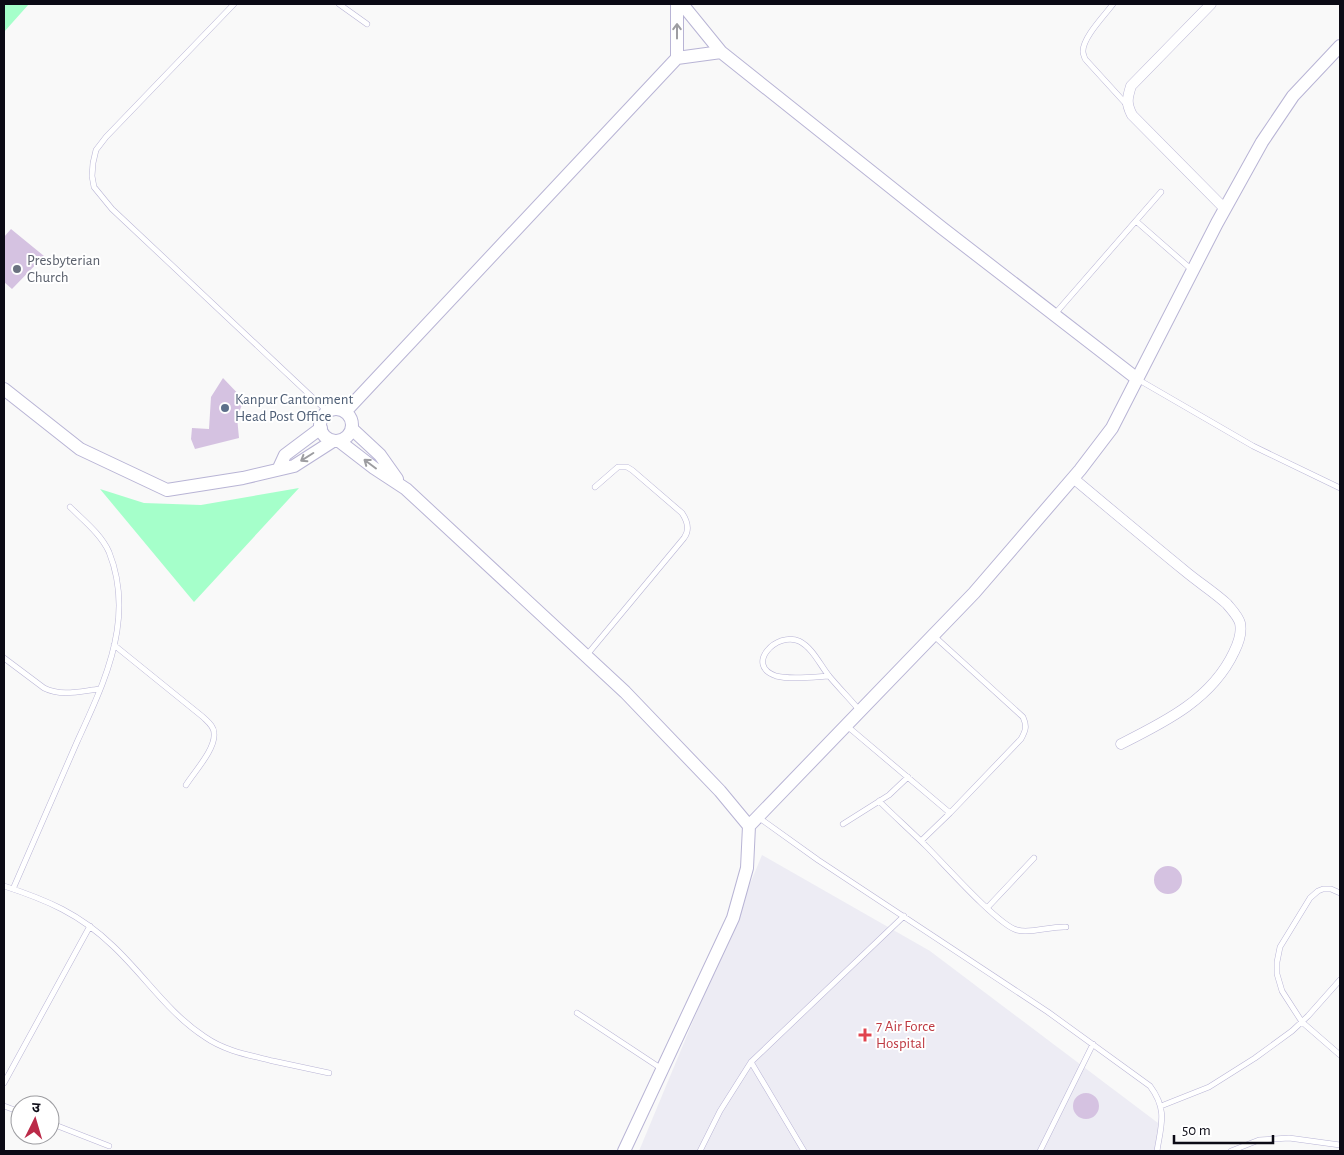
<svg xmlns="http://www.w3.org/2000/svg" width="1344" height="1155" viewBox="0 0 1344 1155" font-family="'Alegreya Sans','Noto Sans Devanagari',sans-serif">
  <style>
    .built { fill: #edecf4 }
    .green { fill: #a5ffca }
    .building { fill: #d5c2e1 }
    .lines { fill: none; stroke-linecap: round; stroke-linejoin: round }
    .service-casing { stroke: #b8b4d5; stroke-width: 6 }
    .minor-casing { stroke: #b8b4d5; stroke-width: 11 }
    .tertiary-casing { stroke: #b8b4d5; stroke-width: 14 }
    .service { stroke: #fff; stroke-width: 5 }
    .minor { stroke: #fff; stroke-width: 10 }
    .tertiary { stroke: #fff; stroke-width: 12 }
    .oneway { stroke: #9d9da1 }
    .worship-dot { fill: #6b7280; stroke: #fff; stroke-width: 2 }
    .service-dot { fill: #5c6f8a; stroke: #fff; stroke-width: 2 }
    .health-dot { fill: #e0444e; stroke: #fff; stroke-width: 2 }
    .labels { text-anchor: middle; stroke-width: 4; stroke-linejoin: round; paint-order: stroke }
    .worship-label { font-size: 15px; fill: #5b616d; stroke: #fff; text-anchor: start }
    .service-label { font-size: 15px; fill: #4e5e75; stroke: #fff; text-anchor: start }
    .health-label { font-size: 15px; fill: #be3a42; stroke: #fff; text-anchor: start }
  </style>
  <rect width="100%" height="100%" fill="#f9f9f9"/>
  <path class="built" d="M762 855 930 951 1158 1123V1151H639Z"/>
  <path class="green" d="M4 4H29L4 32Z
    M299 488 194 602 100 489 144 503 201 505Z"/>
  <path class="building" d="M11 229 44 256 12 289 4 282V237Z
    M223 378 244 400 237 417 239 438 195 449 191 439 192 428 209 429 211 397Z
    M1154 880a14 14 0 1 1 28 0a14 14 0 1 1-28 0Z
    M1073 1106a13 13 0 1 1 26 0a13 13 0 1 1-26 0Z"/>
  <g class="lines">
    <defs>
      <path id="service" d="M234 4 106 137 96 150 93 163 92 176 94 187 112 209 328 412
        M339 4 367 24
        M1113 4C1105 15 1082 38 1083 52 1083 53 1085 60 1086 60L1127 105
        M1136 221 1192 270
        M1054 315 1161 192
        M1139 380 1253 446 1340 488
        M114 645 203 717C208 722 214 726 214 733 216 749 194 772 186 785
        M586 656 684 538C690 530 688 522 682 513L632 470 627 467H618L595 487
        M4 658 44 688C62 697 81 691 100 689
        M829 676C813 677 791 680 776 676 744 665 777 631 799 641 813 648 820 665 829 676 839 688 850 699 860 711
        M847 726 950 813
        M879 801C895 817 911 831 927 847 943 863 999 926 1017 930 1031 934 1050 926 1066 927
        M758 817 818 860 1048 1012 1150 1086C1168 1110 1161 1125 1157 1151
        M843 824 889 795 908 777
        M921 841 950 813 1021 739C1026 730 1027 726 1023 717L934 636
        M4 886C47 900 80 914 113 946 145 976 168 1013 205 1037 225 1051 249 1055 273 1061 292 1065 310 1069 329 1073
        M13 889C34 840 56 791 77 742 93 707 111 670 117 631 121 605 119 577 109 552 101 534 83 520 70 507
        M1340 893 1331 889H1323L1318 891 1310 898 1280 947 1277 962V974L1282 991 1302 1022 1340 1055
        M987 908 1034 858
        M577 1013 662 1069
        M751 1062 804 1151
        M4 1083 90 926
        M4 1106 20 1112
        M1161 1106 1209 1087 1255 1058 1292 1031 1308 1016 1340 980
        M50 1123 109 1146
        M700 1151 720 1111 751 1062 904 916
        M1040 1151 1093 1044
        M1231 1151 1259 1140 1289 1138 1340 1145"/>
      <path id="minor" d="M1211 4 1131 86C1127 99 1126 103 1132 115L1224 208
        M1073 478C1110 509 1147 540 1185 571 1198 582 1214 592 1227 604 1231 609 1238 616 1240 623 1242 632 1238 644 1234 652 1212 699 1165 722 1121 744"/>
      <path id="tertiary" d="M677 4V58
        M682 4 721 52 942 228 1136 378
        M4 389 80 449 167 490 243 478 294 466 333 441
        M320 425a16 16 0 1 1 32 0a16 16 0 1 1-32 0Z
        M345 412 677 58 721 52
        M352 429 380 455 397 479
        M339 441 374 468 406 489 625 692 720 791 749 826 747 868 733 918 624 1151
        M279 468 285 455 321 428
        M749 826 974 593 1080 470 1112 428 1217 223 1262 142 1293 96 1340 46"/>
    </defs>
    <use href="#service" class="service-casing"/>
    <use href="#minor" class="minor-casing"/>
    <use href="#tertiary" class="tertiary-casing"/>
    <use href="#service" class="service"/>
    <use href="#minor" class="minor"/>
    <use href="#tertiary" class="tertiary"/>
  </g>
  <defs><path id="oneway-shaft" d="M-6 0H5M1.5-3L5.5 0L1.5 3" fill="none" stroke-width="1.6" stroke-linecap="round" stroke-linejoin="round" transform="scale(1.25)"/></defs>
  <g class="oneway">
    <use href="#oneway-shaft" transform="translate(677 31) rotate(-90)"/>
    <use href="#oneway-shaft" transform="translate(307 457) rotate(148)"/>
    <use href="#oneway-shaft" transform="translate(370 464) rotate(-143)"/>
  </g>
  <circle class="worship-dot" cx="17" cy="269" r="5"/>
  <circle class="service-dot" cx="225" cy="408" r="5"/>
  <path class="health-dot" d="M862.5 1027.5h5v5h5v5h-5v5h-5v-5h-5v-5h5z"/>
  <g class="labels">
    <g class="worship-label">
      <text x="27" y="265">Presbyterian<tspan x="27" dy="17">Church</tspan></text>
    </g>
    <g class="service-label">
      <text x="235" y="404">Kanpur Cantonment<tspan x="235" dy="17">Head Post Office</tspan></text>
    </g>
    <g class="health-label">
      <text x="876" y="1031">7 Air Force<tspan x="876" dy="17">Hospital</tspan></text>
    </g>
  </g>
  <rect width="1344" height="1155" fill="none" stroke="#0b0a15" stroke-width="10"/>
  <g transform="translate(35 1120) rotate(5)"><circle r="24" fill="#ffffff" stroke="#9d9da1"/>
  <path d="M0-4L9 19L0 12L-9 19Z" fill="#bb2a48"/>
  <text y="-8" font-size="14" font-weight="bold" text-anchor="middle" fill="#0b0a15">उ</text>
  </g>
  <path d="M1174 1135v8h99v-8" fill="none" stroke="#0b0a15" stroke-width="2.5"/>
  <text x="1182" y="1135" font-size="15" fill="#0b0a15" stroke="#ffffff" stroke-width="4" paint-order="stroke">50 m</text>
</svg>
